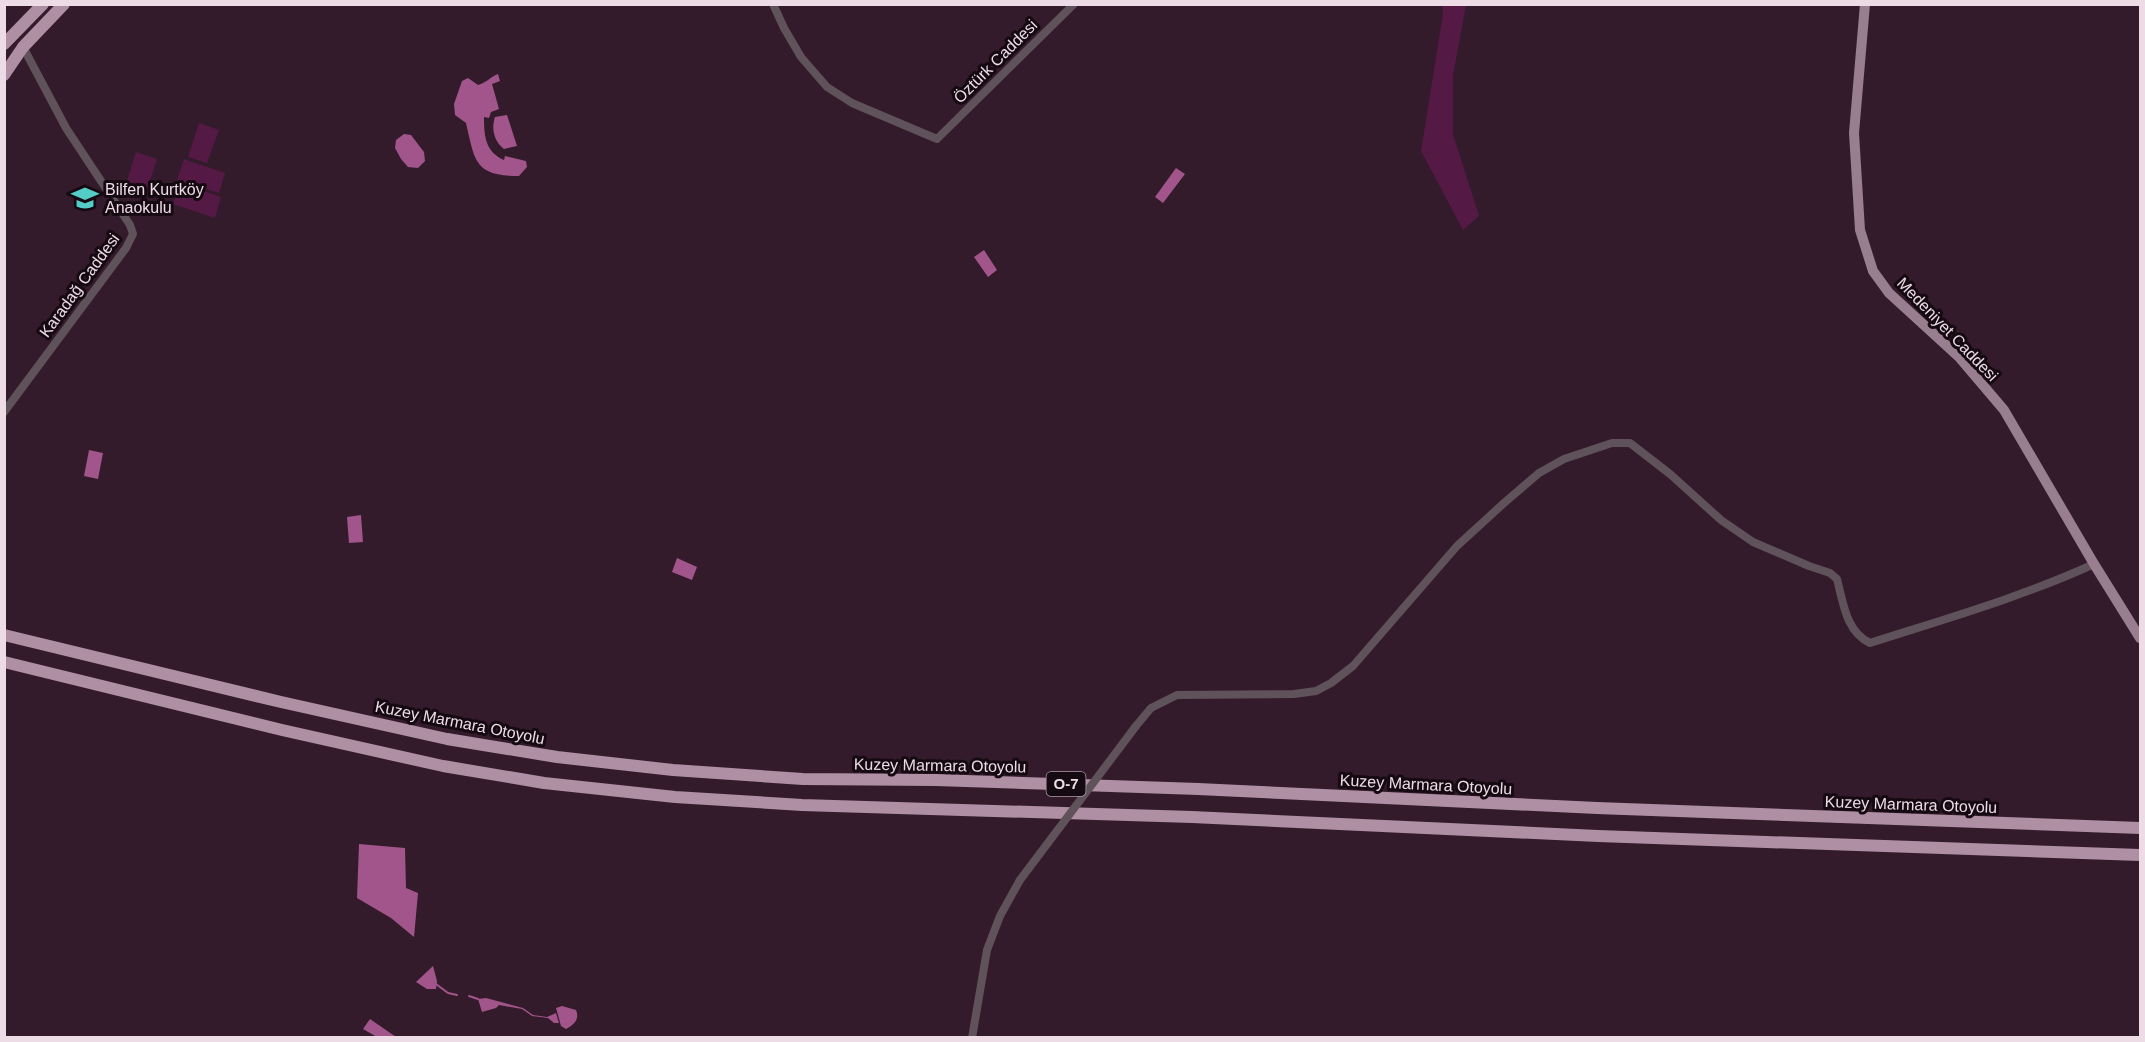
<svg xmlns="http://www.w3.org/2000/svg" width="2145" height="1042" viewBox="0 0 2145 1042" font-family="Arial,sans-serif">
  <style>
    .grass { fill: #551945 }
    .water { fill: #a1558a }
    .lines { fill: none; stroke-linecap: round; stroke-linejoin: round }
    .stream { stroke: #a1558a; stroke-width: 2 }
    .minor { stroke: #5f525a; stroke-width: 8 }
    .major { stroke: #997e8f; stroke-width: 10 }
    .highway { stroke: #af8fa4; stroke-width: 12 }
    .minor-bridge { stroke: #5f525a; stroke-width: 8 }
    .labels { text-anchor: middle; stroke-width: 6; stroke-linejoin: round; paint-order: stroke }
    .shield { fill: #150a11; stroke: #ac9ca6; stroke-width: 1.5 }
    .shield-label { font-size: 15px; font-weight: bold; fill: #eddbe6 }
    .street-label { font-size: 16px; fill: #eddbe6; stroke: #150a11 }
    .poi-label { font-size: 16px; fill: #eddbe6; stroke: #150a11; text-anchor: start }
  </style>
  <rect width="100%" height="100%" fill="#341b2c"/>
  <path class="grass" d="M1442 5H1466L1453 75V134L1479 216 1463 230 1421 151 1443 14Z
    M199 123 219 130 207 163 188 157Z
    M136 152 157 159 146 194 125 187Z
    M184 159 225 173 219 193 177 180Z
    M180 183 221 197 215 218 173 204Z"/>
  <path class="water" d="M498 74 500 81 492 84 499 109 491 112 489 118 484 117C484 135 485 152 504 160L505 156 526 161 527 167 519 176C474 176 475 161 466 123L455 115 454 104 462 81 468 78 478 85C486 83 490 77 498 74Z
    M507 115 517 146 504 149C494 141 491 129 495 117Z
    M404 134 411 135 424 152 425 161 418 168 408 167 401 159 395 148 396 140Z
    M1176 168 1185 174 1163 203 1155 197Z
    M984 250 997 270 988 277 974 257Z
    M89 450 103 453 98 479 84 476Z
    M361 515 363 542 349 543 347 517Z
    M677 558 697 567 692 580 672 572Z
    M359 844 405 848 406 888 418 893 414 937 391 918 357 898Z
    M433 966 437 981 436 989H427L416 982Z
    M486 998 523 1008 533 1015 547 1017 556 1013 559 1023H554L548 1018 532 1016 522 1009 499 1005 496 1008 482 1012 478 999Z
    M562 1006 576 1010C580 1019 574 1025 566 1029L561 1026 556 1008Z
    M370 1019 396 1037H377L363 1029Z"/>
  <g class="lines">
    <path class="stream" d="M436 984 448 993 457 995
      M469 996 478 999"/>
    <path class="minor" d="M773 4 784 28 801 57 827 87 852 103 937 139 1074 4
      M4 412 126 248 133 234 130 225 66 128 23 47
      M1136 726 1151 708 1177 695 1294 694 1316 691 1331 683 1353 666 1457 546 1504 503 1539 473 1564 459 1612 443H1630L1670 474 1721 520 1753 542 1809 566 1830 573 1837 579C1843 602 1846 632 1870 643 1945 619 2022 597 2094 564
      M972 1038 987 950 1000 916 1020 880"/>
    <path class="major" d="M1865 4 1854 133 1860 230 1873 271 1889 293 1959 357 2004 410 2094 564 2140 638"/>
    <path class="highway" d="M4 44 43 4
      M4 75 23 47 64 4
      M4 635 281 702 447 739 557 757 673 770 803 779 936 780 1198 789 1597 808 2140 828
      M4 662 282 730 443 766 544 783 675 797 802 805 1192 817 1598 836 2140 855"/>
    <path class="minor-bridge" d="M1020 880 1136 726"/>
  </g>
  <defs>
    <symbol id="school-bare" viewBox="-9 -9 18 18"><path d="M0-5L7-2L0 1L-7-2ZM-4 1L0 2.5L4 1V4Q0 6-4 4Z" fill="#54cdc6" stroke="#150a11" stroke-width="2.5" paint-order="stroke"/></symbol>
  </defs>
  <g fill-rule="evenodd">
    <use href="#school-bare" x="66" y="179" width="38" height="38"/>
  </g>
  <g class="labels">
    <rect class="shield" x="1046.5" y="772" width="39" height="24" rx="4.5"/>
    <g class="shield-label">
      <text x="1066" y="789">O-7</text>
    </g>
    <g class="street-label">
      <text transform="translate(995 61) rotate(-45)" y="6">Öztürk Caddesi</text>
      <text transform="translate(79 285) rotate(-54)" y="6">Karadağ Caddesi</text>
      <text transform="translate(1948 329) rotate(46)" y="6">Medeniyet Caddesi</text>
      <text transform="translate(460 722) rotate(11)" y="6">Kuzey Marmara Otoyolu</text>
      <text transform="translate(940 765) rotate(1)" y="6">Kuzey Marmara Otoyolu</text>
      <text transform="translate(1426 784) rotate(3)" y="6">Kuzey Marmara Otoyolu</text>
      <text transform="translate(1911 804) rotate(2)" y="6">Kuzey Marmara Otoyolu</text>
    </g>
    <g class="poi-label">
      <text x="105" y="195">Bilfen Kurtköy<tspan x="105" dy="18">Anaokulu</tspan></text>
    </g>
  </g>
  <rect width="2145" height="1042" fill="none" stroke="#eddbe6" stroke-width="12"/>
</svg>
